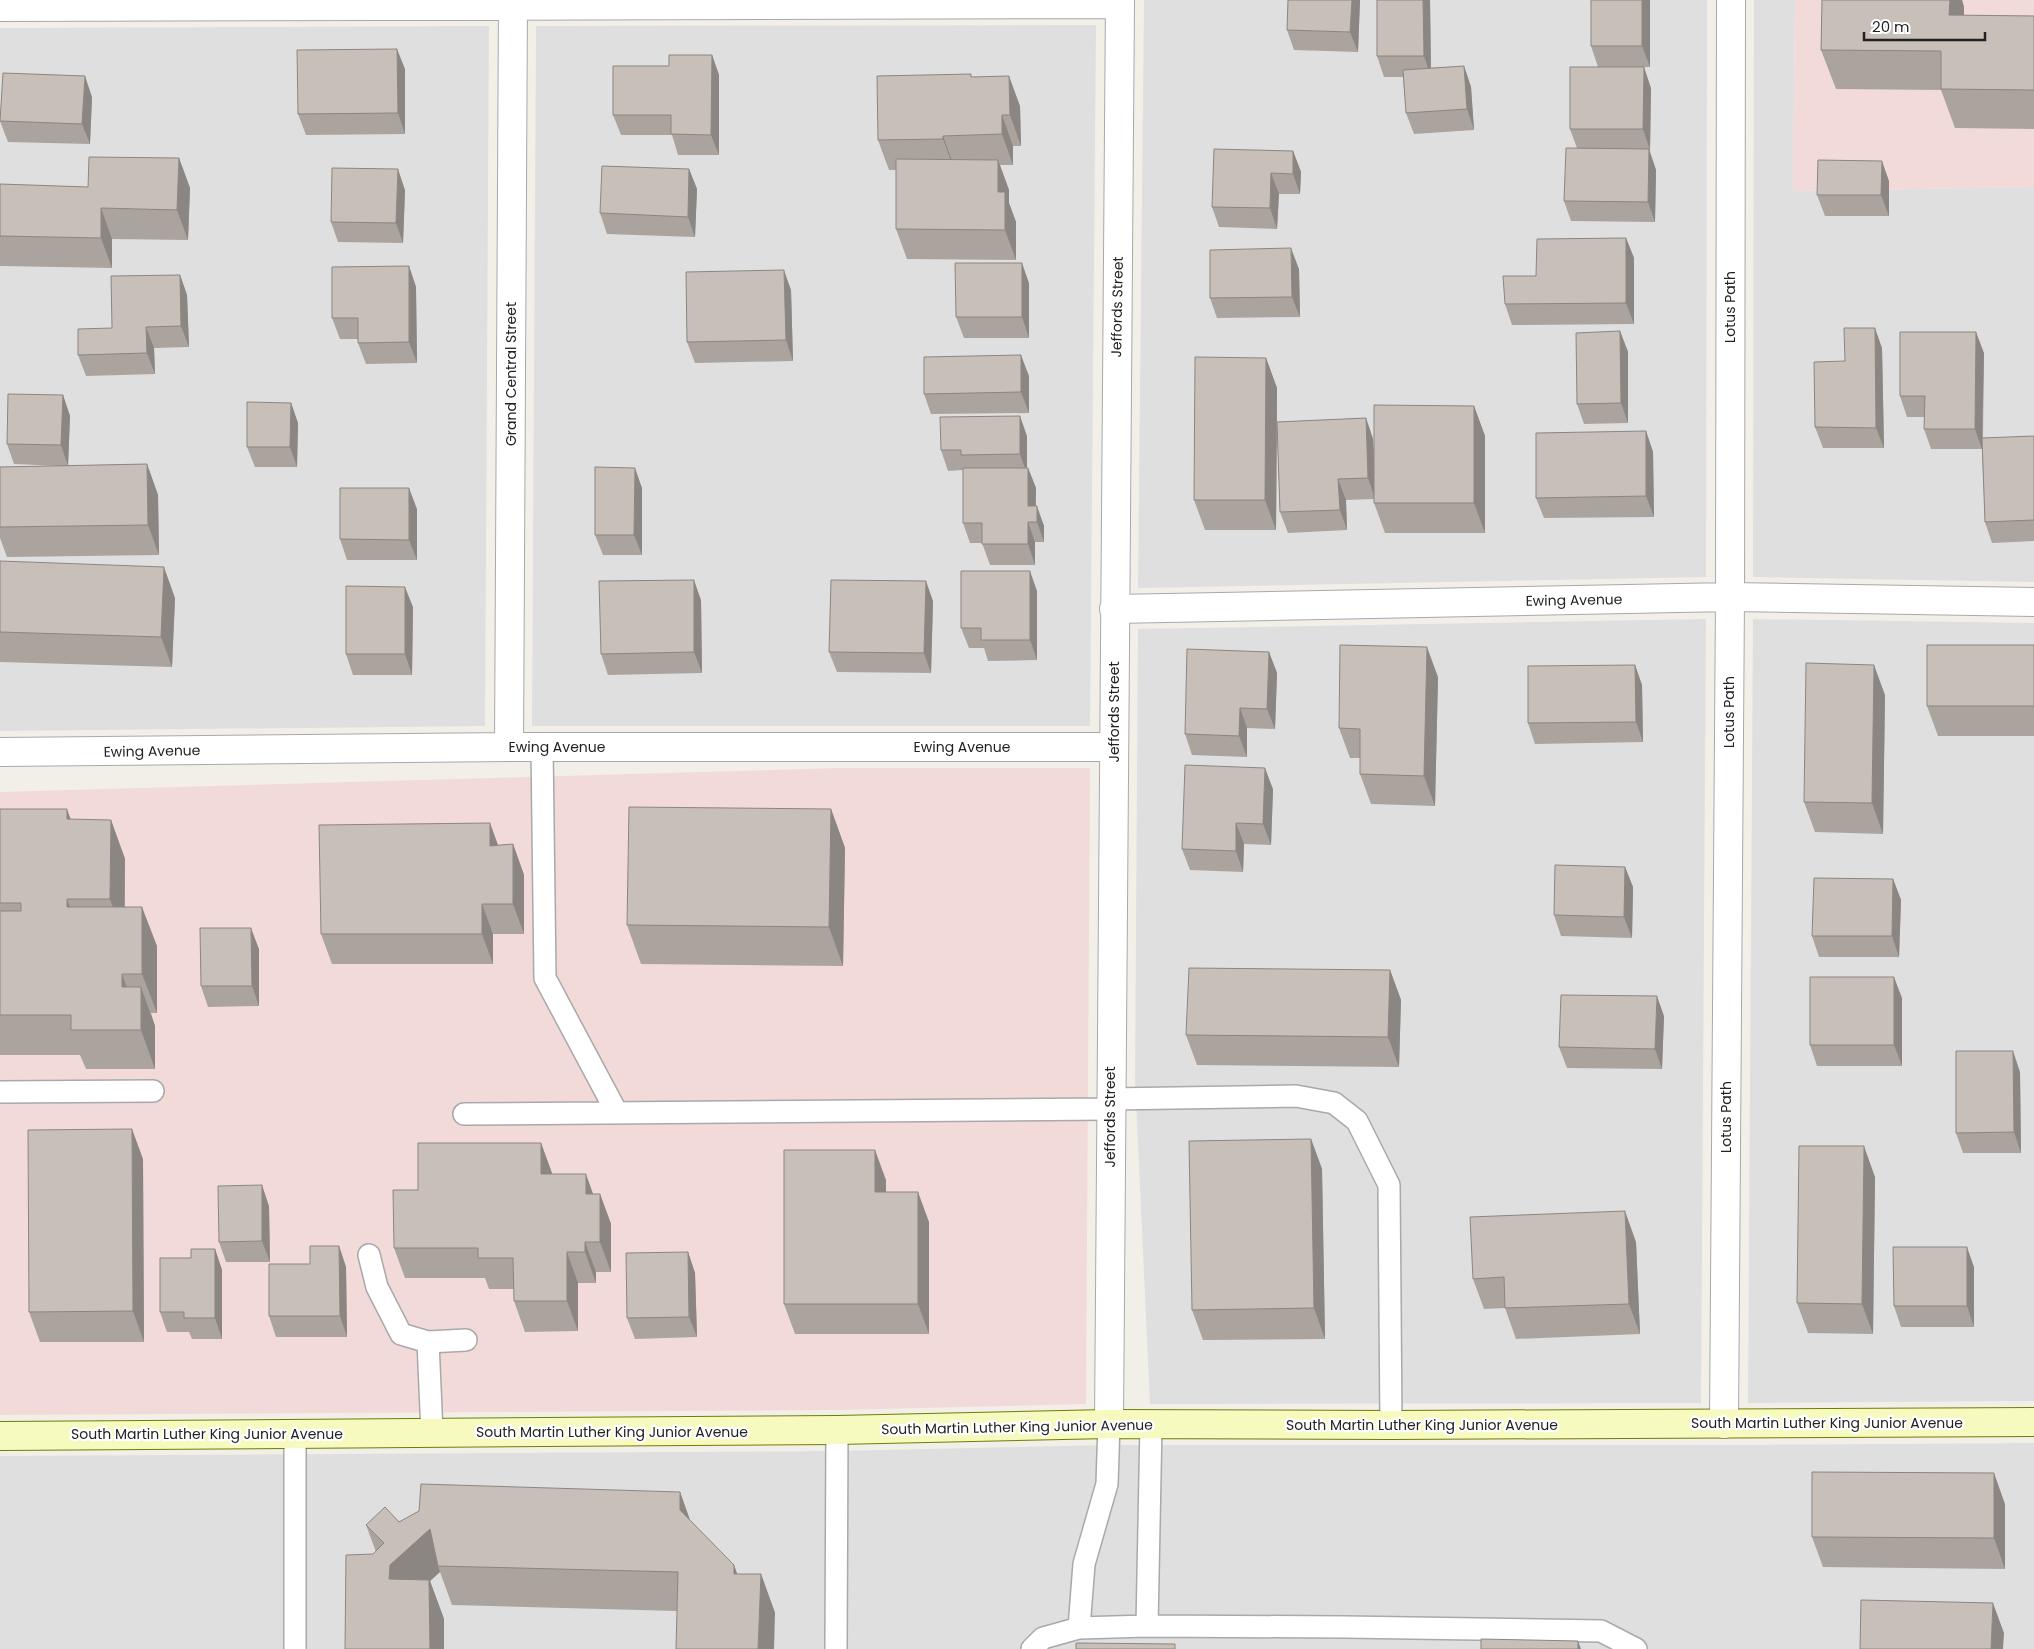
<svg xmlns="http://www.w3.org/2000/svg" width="2034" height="1649" viewBox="0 0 2034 1649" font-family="Poppins,sans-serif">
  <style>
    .residential { fill: #e0dfdf }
    .commercial { fill: #f2dad9 }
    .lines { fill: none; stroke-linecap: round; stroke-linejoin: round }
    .lane-casing { stroke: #a9a9a9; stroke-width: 24 }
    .street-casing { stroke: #a9a9a9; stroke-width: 30 }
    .secondary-casing { stroke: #707d05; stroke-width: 30 }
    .lane { stroke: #fff; stroke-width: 21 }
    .street { stroke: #fff; stroke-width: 28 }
    .secondary { stroke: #f7fabf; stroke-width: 28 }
    .wall { fill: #aba49e }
    .shaded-wall { fill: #8b8681 }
    .building { fill: #c7bfb8; stroke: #8b8681 }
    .labels { text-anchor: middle; stroke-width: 4.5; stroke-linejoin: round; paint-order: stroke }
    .street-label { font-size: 14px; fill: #222; stroke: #fff }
  </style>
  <rect width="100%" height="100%" fill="#f2efe9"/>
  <path class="residential" d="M1144 0H1707L1706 577 1138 588Z
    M1754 0H1795L1793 191 2034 187V582L1753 577Z
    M1096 25 1090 726H532L536 26Z
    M489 26 485 726 0 731V28Z
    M1706 619 1701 1403 1150 1404 1135 1078 1138 629Z
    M1753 619 2034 623V1401L1748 1403Z
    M2034 1443V1649H0V1456L837 1451 1109 1445H1748Z"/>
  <path class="commercial" d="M1795 0H2034V187L1793 191Z
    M839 768H1090L1086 1404 837 1410 0 1415V792Z"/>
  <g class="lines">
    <defs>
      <path id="lane" d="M542 747 545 978 617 1113
        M0 1092 153 1091
        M1110 1099 1296 1096 1334 1103 1357 1121 1389 1185 1391 1425
        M464 1114 1110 1109
        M369 1255 377 1287 401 1334 428 1342
        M432 1433 428 1342 466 1340
        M1147 1626 1151 1424
        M1079 1628 1084 1564 1107 1484 1109 1424
        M295 1649V1434
        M836 1649 837 1430
        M1032 1649 1043 1638 1079 1628 1147 1626 1345 1627 1601 1631 1636 1649"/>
      <path id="street" d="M0 7 1120 4
        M1114 609 1730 597 2034 602
        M509 747 513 0
        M0 752 509 747H1114
        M1109 1424 1120 0
        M1724 1424 1730 597 1731 0"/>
      <path id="secondary" d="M0 1436 837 1430 1109 1424 1391 1425 2034 1422"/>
    </defs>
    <use href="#lane" class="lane-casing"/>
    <use href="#street" class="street-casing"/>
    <use href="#secondary" class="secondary-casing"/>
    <use href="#lane" class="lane"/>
    <use href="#street" class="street"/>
    <use href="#secondary" class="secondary"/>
  </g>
  <path class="wall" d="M1288 0H1360L1358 52 1294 50 1287 30Z
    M1377 0H1430L1431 68 1464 66 1471 87 1474 130 1414 134 1406 113 1403 77H1384L1377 56Z
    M1650 0V67H1610L1651 88 1650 150H1649L1656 170 1655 222 1571 221 1564 201 1577 148 1570 129 1598 67 1591 46Z
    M1822 0H1962L1964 7V15L2034 16V129L1955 128 1941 90 1836 89 1821 50Z
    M712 55 719 75V155H678L672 135H621L613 115 669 66Z
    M405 69V134L306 135 298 114Z
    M972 77 1020 106 1021 146H1013V165H1000L1009 190V203L1016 222V260L907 259 896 229V170H889L878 140Z
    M92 97 90 144 8 142 0 121Z
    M1293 151 1301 172 1300 194H1279L1277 229 1219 227 1212 207Z
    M179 158 190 188 188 240 112 239V268L0 266V184L88 187Z
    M689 169 697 189 695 237 607 234 600 213Z
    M1889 181V216H1825L1817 195Z
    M405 190 403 243 338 242 331 222Z
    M1626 238 1634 258V324L1512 325 1505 304Z
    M409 266 416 287 417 363 366 364 358 343V339H340L332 318Z
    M1299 269 1300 317 1217 318 1210 298Z
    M180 275 187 295 189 347 154 348 155 374 86 376 78 355Z
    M1029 283V338H964L956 317Z
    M791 290 793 361 695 363 687 342Z
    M1620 331 1628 352V423L1584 424 1577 404Z
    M1882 348 1884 448H1823L1815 427 1845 361Z
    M1984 353 1983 438 2034 436V541L1992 543 1985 522 1982 449H1931L1924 429V417H1907L1900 396Z
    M1266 358 1277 388V422L1366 418 1373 439 1374 451 1474 406 1485 436V533H1385L1374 503V499L1346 500 1347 530 1288 533 1280 512 1277 432 1276 530H1205L1194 500Z
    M1029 376V413L931 414 924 394Z
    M63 395 70 416 68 466 147 464 158 495 159 555 7 557 0 538V467L61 466 14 464 7 444Z
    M291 403 298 423 297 467H255L247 447Z
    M1646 431 1653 452 1654 517 1544 518 1536 498Z
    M1027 436V468H1028L1036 488V506L1044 526V542H1035V565H990L982 543H970L963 523V470L948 471 941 450Z
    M642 488V555H603L595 535Z
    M417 509V560H347L340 539Z
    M0 561 175 598 172 667 0 662Z
    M1037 591V660L988 661 984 648H969L961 628Z
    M701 600 702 673 608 675 601 654Z
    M933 601 931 673 837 672 829 652Z
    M413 607 412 675H353L346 654Z
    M2034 645V736H1938L1927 706Z
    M1269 652 1277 673 1275 729 1247 728V757L1192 755 1185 734Z
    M1635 665 1642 685 1643 742 1535 744 1528 723Z
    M1438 677 1435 806 1371 804 1360 774V758H1350L1339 728Z
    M1885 695 1883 834 1815 832 1804 802Z
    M1273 789 1271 845 1244 844 1243 872 1190 870 1182 849Z
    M0 809 70 820H111L125 859V907L157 946V1013H151L155 1026V1069H86L80 1055H0Z
    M831 809 845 848 843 966 641 964 627 925Z
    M513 844 524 875V934H493V964H332L321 934 498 845Z
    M1625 867 1633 887 1632 938 1561 936 1554 915Z
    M1893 879 1901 900 1899 957H1819L1812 936Z
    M259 949V1006L208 1007 201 986Z
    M1390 970 1401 1000 1399 1067 1197 1065 1186 1035Z
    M1902 998V1066H1817L1810 1045Z
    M1664 1016 1662 1069 1567 1068 1559 1047Z
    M2020 1072 2021 1153H1963L1956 1133Z
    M1311 1139 1322 1169 1325 1339 1203 1340 1192 1310Z
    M541 1143 552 1174 593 1194H600L611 1224V1272H596V1283H578V1331L525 1332 514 1301V1289H489L485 1278H405L394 1248 418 1190Z
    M143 1159 144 1342H40L29 1312Z
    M1875 1177 1873 1334 1808 1333 1797 1303Z
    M886 1180V1192L929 1222V1334H795L784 1304Z
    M269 1206 270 1262H226L219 1242Z
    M1636 1242 1640 1334 1516 1339 1505 1308 1484 1309 1473 1279Z
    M339 1246 346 1267 347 1337H276L269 1316Z
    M215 1249 222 1270V1339H192L189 1332H167L160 1312 191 1258Z
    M688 1252 695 1273 697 1337 635 1339 627 1318Z
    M1974 1267V1327H1901L1894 1306Z
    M680 1492 690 1521 734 1565 737 1574H761L775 1613 677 1611 452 1605 440 1572 430 1581 444 1619 373 1554 376 1552 366 1525Z
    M2005 1504V1569L1823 1567 1812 1537Z"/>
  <path class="shaded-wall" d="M1352 0H1360L1358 52 1350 32Z
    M1423 0H1430L1431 77 1424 56Z
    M1642 0H1650V67L1642 46Z
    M1950 0H1962L1964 7V54L1949 15Z
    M397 49 405 69V134L398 113Z
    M712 55 719 75V155L711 135Z
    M1464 66 1471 87 1474 130 1467 109Z
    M1644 67 1651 88 1650 150 1643 129Z
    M85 76 92 97 90 144 82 124Z
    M1009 76 1020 106 1021 146 1010 115Z
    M1002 115 1013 146V165L1002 134Z
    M943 136 954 166V169L943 139Z
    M1649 149 1656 170 1655 222 1648 202Z
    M1293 151 1301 172 1300 194 1293 174Z
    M179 158 190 188 188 240 177 210Z
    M998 160 1009 190V203L1016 222V260L1005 230 998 192Z
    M1882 161 1889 181V216L1881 195Z
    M398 169 405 190 403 243 396 223Z
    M689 169 697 189 695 237 688 217Z
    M1271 173 1279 194 1277 229 1270 208Z
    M101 208 112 239V268L101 238Z
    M1626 238 1634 258V324L1626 303Z
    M1291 248 1299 269 1300 317 1292 297Z
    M1022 263 1029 283V338L1022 317Z
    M409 266 416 287 417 363 409 342Z
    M784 270 791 290 793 361 786 340Z
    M180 275 187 295 189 347 181 326Z
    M146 327 154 348 155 374 147 353Z
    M1875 328 1882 348 1884 448 1876 428Z
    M1620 331 1628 352V423L1621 403Z
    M1976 332 1984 353 1982 449 1975 429Z
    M1021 355 1029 376V413L1021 392Z
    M1266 358 1277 388 1276 530 1265 500Z
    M63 395 70 416 68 466 61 445Z
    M291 403 298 423 297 467 290 447Z
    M1474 406 1485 436V533L1474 503Z
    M1020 416 1027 436V474L1020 454Z
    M1366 418 1373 439 1375 499 1368 478Z
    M1646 431 1653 452 1654 517 1646 496Z
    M147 464 158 495 159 555 148 525Z
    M635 468 642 488V555L634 535Z
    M1028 468 1036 488 1035 522 1028 506Z
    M1338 479 1346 500 1347 530 1340 510Z
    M409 488 417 509V560L409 540Z
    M1037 506 1044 526V542L1037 522Z
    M1028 522 1035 542V565L1028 544Z
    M164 567 175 598 172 667 161 637Z
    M1030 571 1037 591V660L1030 640Z
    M694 580 701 600 702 673 694 652Z
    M926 581 933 601 931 673 924 653Z
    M405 587 413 607 412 675 405 654Z
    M1427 647 1438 677 1435 806 1424 776Z
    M1269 652 1277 673 1275 729 1267 709Z
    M1635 665 1642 685 1643 742 1636 722Z
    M1874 665 1885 695 1883 834 1872 803Z
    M1240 708 1247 728V757L1239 736Z
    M1265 768 1273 789 1271 845 1263 824Z
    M67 809 81 848 67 819Z
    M831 809 845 848 843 966 829 927Z
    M111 820 125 859 124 938 110 899Z
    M490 823 501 853 490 846Z
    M1236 823 1244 844 1243 872 1236 851Z
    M513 844 524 875V934L513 904Z
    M1625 867 1633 887 1632 938 1624 917Z
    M1893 879 1901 900 1899 957 1892 936Z
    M67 899 81 938 67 907Z
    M482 904 493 934V964L482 934Z
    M142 907 157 946V1013L142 974Z
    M251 928 259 949V1006L252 986Z
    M1390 970 1401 1000 1399 1067 1388 1037Z
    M122 974 136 1013 122 987Z
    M1894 977 1902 998V1066L1894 1045Z
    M141 987 155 1026V1069L141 1030Z
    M1657 996 1664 1016 1662 1069 1655 1049Z
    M2013 1051 2020 1072 2021 1153 2014 1132Z
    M132 1129 143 1159 144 1342 133 1311Z
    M1311 1139 1322 1169 1325 1339 1314 1308Z
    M541 1143 552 1173V1205L541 1174Z
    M1864 1146 1875 1177 1873 1334 1862 1304Z
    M875 1150 886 1180V1222L875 1192Z
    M586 1174 597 1205 586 1194Z
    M262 1185 269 1206 270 1262 262 1241Z
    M918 1192 929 1222V1334L918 1304Z
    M600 1194 611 1224V1272L600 1242Z
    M1625 1211 1636 1242 1640 1334 1629 1304Z
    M585 1242 596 1272V1283L585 1252Z
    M339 1246 346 1267 347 1337 340 1316Z
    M1967 1247 1974 1267V1327L1967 1306Z
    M215 1249 222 1270V1339L215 1318Z
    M567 1252 578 1283V1331L567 1301Z
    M688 1252 695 1273 697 1337 689 1317Z
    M1994 1473 2005 1504V1569L1994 1538Z
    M680 1492 694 1531 680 1510Z
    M430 1529 438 1566 440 1572 430 1581 444 1619V1649H430L389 1579 390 1565Z
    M734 1565 748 1604 734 1574Z
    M761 1574 775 1613 774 1649H758Z
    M1993 1603 2004 1633 2003 1649H1991Z
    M1578 1641 1581 1649H1578Z"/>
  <path class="building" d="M1288 0H1352L1350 32 1287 30Z
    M1377 0H1423L1424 56H1377Z
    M1591 0H1642V46H1591Z
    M1822 0H1950L1949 15 2034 16V90L1941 89V51L1821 50Z
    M397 49 398 113 298 114 297 50Z
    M669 55H712L711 135 671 134V115H613V66H669Z
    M1464 66 1467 109 1406 113 1403 70Z
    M1570 67H1644L1643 129H1570Z
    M3 73 85 76 82 124 0 121Z
    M971 74V77L1009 76 1010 115H1002V134L943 136V139L878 140 877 76Z
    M1566 148 1649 149 1648 202 1564 201Z
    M1214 149 1293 151V174L1271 173 1270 208 1212 207Z
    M89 157 179 158 177 210 101 208V238L0 236V184L88 187Z
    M896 159 998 160V192H1005V230L896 229Z
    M1818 160 1882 161 1881 195H1817Z
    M602 166 689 169 688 217 600 213Z
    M332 168 398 169 396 223 331 222Z
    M1626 238V303L1505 304 1503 276H1536L1537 239Z
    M1291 248 1292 297 1210 298V250Z
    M955 263H1022V317H956Z
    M409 266V342L358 343V318H332V267Z
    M784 270 786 340 687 342 686 272Z
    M180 275 181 326 146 327 147 353 78 355V329L112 328 111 276Z
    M1844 328H1875L1876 428 1815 427 1814 362 1845 361Z
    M1620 331 1621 403 1577 404 1576 333Z
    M1900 332H1976L1975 429H1924L1925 396H1900Z
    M1021 355V392L924 394V357Z
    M1195 357 1266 358 1265 500H1194Z
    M8 394 63 395 61 445 7 444Z
    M247 402 291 403 290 447H247Z
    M1374 405 1474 406V503H1374Z
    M1020 416V454L961 455V450H941L940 417Z
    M1366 418 1368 478 1338 479 1340 510 1280 512 1277 422Z
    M1646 431V496L1536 498V433Z
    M2034 436V520L1985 522 1982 438Z
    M147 464 148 525 0 527V467Z
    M595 467 635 468 634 535H595Z
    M963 468H1028V506H1037V522H1028V544H982V523H963Z
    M340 488H409V540L340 539Z
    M0 561 164 567 161 637 0 632Z
    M961 571H1030V640H981V628H961Z
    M694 580V652L601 654 599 581Z
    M831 580 926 581 924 653 829 652Z
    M346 586 405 587V654H346Z
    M1340 645 1427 647 1424 776 1360 774V729L1339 728Z
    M1927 645H2034V706H1927Z
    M1187 649 1269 652 1267 709 1240 708 1239 736 1185 734Z
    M1806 663 1874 665 1872 803 1804 802Z
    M1635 665 1636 722 1528 723V666Z
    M1185 765 1265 768 1263 824 1236 823V851L1182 849Z
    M629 807 831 809 829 927 627 925Z
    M0 809H67V819L111 820 110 899H67V907H142V974H122V987H141V1030H71V1015H0V911H21V903H0Z
    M490 823V846L513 844V904H482V934H321L319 825Z
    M1555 865 1625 867 1624 917 1554 915Z
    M1814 878 1893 879 1892 936H1812Z
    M200 928H251L252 986H201Z
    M1189 968 1390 970 1388 1037 1186 1035Z
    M1810 977H1894V1045H1810Z
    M1561 995 1657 996 1655 1049 1559 1047Z
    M1956 1051H2013L2014 1132 1956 1133Z
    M132 1129 133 1311 29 1312 28 1130Z
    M1311 1139 1314 1308 1192 1310 1189 1141Z
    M418 1143H541V1174H586V1194H600V1242H585V1252H567V1301H514L513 1258H478V1248H394L393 1190H418Z
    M1799 1146H1864L1862 1304 1797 1303Z
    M784 1150H875V1192H918V1304H784Z
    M262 1185V1241L219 1242 218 1186Z
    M1625 1211 1629 1304 1505 1308 1504 1277 1473 1279 1470 1217Z
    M310 1246H339L340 1316H269V1264H310Z
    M1893 1247H1967V1306H1894Z
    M191 1249H215V1318H184V1312H160V1258H191Z
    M688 1252 689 1317 627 1318 626 1253Z
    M1812 1472 1994 1473V1538L1812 1537Z
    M421 1484 680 1492V1510L734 1565V1574H761L758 1649H676L678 1572 438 1566 430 1529 390 1565 389 1579 429 1580 430 1649H345L346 1555 373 1554 384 1543 366 1525 385 1507 399 1522 419 1511Z
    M1861 1600 1993 1603 1991 1649H1860Z
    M1481 1639 1578 1641V1649H1481Z
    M1076 1643 1175 1644V1649H1076Z"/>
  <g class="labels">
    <g class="street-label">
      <text transform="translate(1117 307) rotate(-89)" y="5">Jeffords Street</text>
      <text transform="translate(1730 307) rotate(-90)" y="5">Lotus Path</text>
      <text transform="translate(511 374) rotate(-90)" y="5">Grand Central Street</text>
      <text transform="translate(1574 600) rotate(-1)" y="5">Ewing Avenue</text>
      <text transform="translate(1114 712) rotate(-90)" y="5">Jeffords Street</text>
      <text transform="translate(1729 712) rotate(-90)" y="5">Lotus Path</text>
      <text x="557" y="752">Ewing Avenue</text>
      <text x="962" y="752">Ewing Avenue</text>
      <text transform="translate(152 751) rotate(-1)" y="5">Ewing Avenue</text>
      <text transform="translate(1110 1117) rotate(-90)" y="5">Jeffords Street</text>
      <text transform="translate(1726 1117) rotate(-90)" y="5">Lotus Path</text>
      <text x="1827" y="1428">South Martin Luther King Junior Avenue</text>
      <text x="1422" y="1430">South Martin Luther King Junior Avenue</text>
      <text transform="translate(1017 1427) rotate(-1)" y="5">South Martin Luther King Junior Avenue</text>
      <text x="612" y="1437">South Martin Luther King Junior Avenue</text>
      <text x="207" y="1439">South Martin Luther King Junior Avenue</text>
    </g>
  </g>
  <path d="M1864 32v8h121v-8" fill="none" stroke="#222222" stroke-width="2.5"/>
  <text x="1872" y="32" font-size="15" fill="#222222" stroke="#ffffff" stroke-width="4" paint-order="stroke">20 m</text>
</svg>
